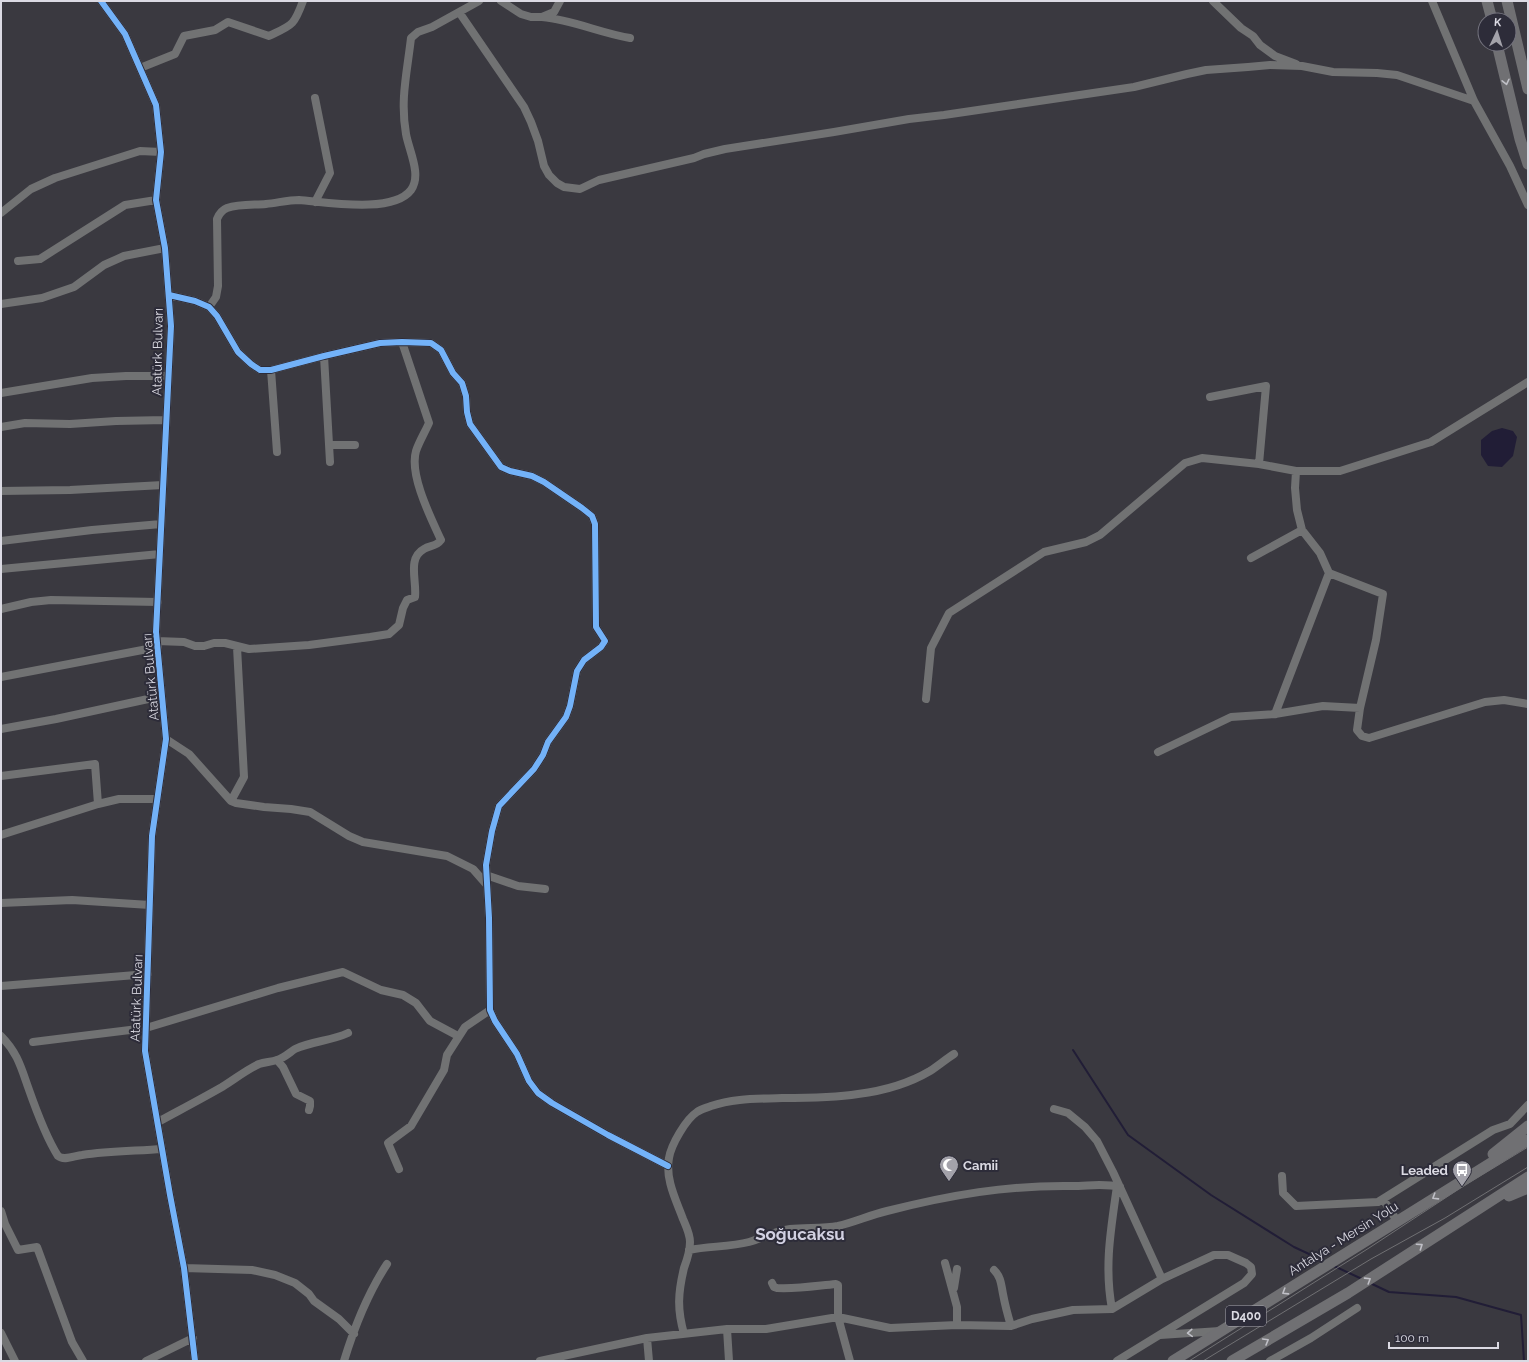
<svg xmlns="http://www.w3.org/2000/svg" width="1529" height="1362" viewBox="0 0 1529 1362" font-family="Raleway,sans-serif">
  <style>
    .water { fill: #211d36 }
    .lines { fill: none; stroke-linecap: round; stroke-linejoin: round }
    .stream { stroke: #211d36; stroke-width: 2 }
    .minor { stroke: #717273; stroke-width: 8 }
    .highway { stroke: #707073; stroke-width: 11 }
    .tram { stroke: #707073; stroke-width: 1 }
    .cycleway-casing { stroke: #2d2c39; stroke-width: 8 }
    .cycleway { stroke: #73b2f8; stroke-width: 6 }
    .oneway { stroke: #c0c0c7 }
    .labels { text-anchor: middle; stroke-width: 4; stroke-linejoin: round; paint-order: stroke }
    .shield { fill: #2d2c39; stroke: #a7a6b0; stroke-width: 1 }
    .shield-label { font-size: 12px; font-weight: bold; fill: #dbdae3 }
    .street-label { font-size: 13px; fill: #dbdae3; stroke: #2d2c39 }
    .poi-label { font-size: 13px; font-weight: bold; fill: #dbdae3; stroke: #2d2c39; text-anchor: start }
    .district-label { font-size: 17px; font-weight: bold; fill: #d2d1e2; stroke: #2d2c39 }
  </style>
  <rect width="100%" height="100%" fill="#3a3940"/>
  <path class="water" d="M1502 428 1513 431 1517 437 1513 456 1502 467 1488 466 1481 455V440L1492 431Z"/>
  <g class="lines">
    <path class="stream" d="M1073 1050 1128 1135 1211 1195 1294 1247 1324 1261
      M1334 1266 1362 1279
      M1370 1283 1389 1292 1456 1297 1521 1315 1524 1361"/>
    <path class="minor" d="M101 1 125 34 156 105 161 152 156 200 165 248 171 326 156 632 166 739 152 836 145 1051 170 1195 184 1268 195 1361
      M501 1 521 14 531 17H542L554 12 560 1
      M1213 1 1241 28 1253 36 1260 45 1275 56 1296 64
      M1432 1 1474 101 1510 166 1528 205
      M459 12 524 107 531 122 538 141 544 166 549 175 557 183 564 187 580 189 599 180 694 158 704 154 725 149 834 132 909 119 944 115 1134 87 1187 74 1206 70 1248 67 1270 65 1302 66 1333 72 1377 73 1397 75 1474 101
      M542 17C573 20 600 33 630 38
      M140 68 175 54 184 36 215 30 228 22 269 36C292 25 294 26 303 1
      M315 98 330 173 315 202
      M1 213 31 189 55 178 140 151 161 152
      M18 261 40 259 125 205 156 200
      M169 295 195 301 209 307 217 316 238 352 251 364 260 370H271L324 356 380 343 402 342 431 343 441 350 453 373 462 383 466 396 467 412 470 424 501 467 510 471 532 476 544 482 582 508 592 516 595 524 596 627 605 641 601 647 584 660 577 671 570 706 566 717 548 742 543 755 534 769 499 806 492 831 486 865 489 918 490 1010 495 1021 517 1054 529 1081 538 1093 552 1103 608 1135 668 1166
      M1 304 42 298 74 287 104 265 124 256 165 248
      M209 307 216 297 218 286 217 219C219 214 222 210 227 208 239 204 253 205 266 204 277 203 288 200 299 200 326 202 393 214 411 190 422 175 409 151 406 134 400 100 407 73 411 38L418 32 432 27 479 1
      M324 356 330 462
      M271 370 277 452
      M1 393 92 378 126 376H168
      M1210 397 1266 386 1259 464
      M1 427 25 423 70 424 116 421 166 420
      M329 445H355
      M1 491 70 490 163 485
      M1 541 92 530 161 524
      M1251 558 1302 530
      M1 569 160 554
      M1 609 31 602 51 600 158 602
      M157 641 184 642 195 646H204L214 643H225L249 649 309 645 370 637 389 634 399 625 403 608 407 600 415 597C417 581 407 558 424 549 430 545 436 547 441 540 431 518 409 475 416 451 419 442 425 432 429 423L402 342
      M1 677 158 647
      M926 699 931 648 949 613 1044 552 1086 542 1100 535 1185 463 1202 458 1259 464 1296 471H1340L1431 442 1528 382
      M1360 708 1357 730 1362 736 1369 738 1485 702 1504 700 1528 704
      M1275 714 1329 573 1320 553 1302 530 1297 510 1295 488 1296 471
      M1 729 56 719 162 696
      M166 739 189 754 231 801 236 803 264 807 291 809 310 812 349 836 363 842 447 856 473 869 487 885
      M1158 752 1231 717 1275 714 1323 706 1360 708 1376 640 1383 594 1329 573
      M1 776 95 764 98 804
      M231 801 244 777 237 647
      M1 835 98 804 119 799H157
      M486 875 518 886 545 889
      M1 903 72 900 150 905
      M1 986 148 974
      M1 1036C17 1052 21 1067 28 1087 35 1107 47 1139 58 1156 64 1161 74 1156 82 1155 108 1151 136 1151 162 1149
      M33 1042 146 1028 278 988 343 972 381 990 403 995 416 1003 430 1021 458 1036
      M277 1060 283 1067 296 1094 310 1101V1106L309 1110
      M1054 1109 1068 1113 1085 1127 1097 1141 1113 1172 1162 1279
      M158 1122C180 1110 201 1099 222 1087 235 1079 246 1070 259 1064 265 1062 271 1062 277 1060 284 1058 289 1053 295 1049 312 1041 331 1041 348 1033
      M399 1169 388 1143 411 1126 444 1070 447 1055 465 1027 490 1010
      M1282 1176 1283 1193 1296 1206 1378 1202 1493 1130 1510 1124 1528 1105
      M1383 1199 1397 1221
      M1 1211 5 1224 18 1250 37 1247 72 1342 83 1361
      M689 1250C709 1246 730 1247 749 1242 763 1238 775 1231 790 1229 805 1227 822 1229 838 1226 855 1222 870 1215 887 1211 950 1195 1007 1185 1072 1186 1089 1186 1104 1183 1120 1187
      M945 1263 957 1307V1325
      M184 1268 252 1270 275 1275 295 1283 309 1294 314 1301 339 1319 354 1334
      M994 1270C1001 1277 1001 1284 1003 1294 1005 1305 1008 1316 1011 1326
      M772 1283 774 1287 777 1288C798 1289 815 1286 836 1284L838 1285V1317L850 1361
      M954 1288 957 1269
      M1112 1309C1104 1266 1111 1229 1117 1186
      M727 1329 729 1361
      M1 1333 15 1361
      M684 1334C677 1309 678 1293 684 1268 687 1260 690 1251 690 1242 690 1234 686 1226 683 1219 676 1200 665 1179 669 1158 671 1145 686 1119 697 1112 701 1109 706 1108 711 1106 734 1098 758 1099 782 1098 807 1098 833 1098 858 1094 882 1091 908 1084 930 1071 938 1066 946 1059 954 1054
      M1160 1335 1220 1331
      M146 1361 193 1338
      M344 1361C354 1328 368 1293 387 1264
      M540 1361 647 1338
      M649 1361 647 1338 727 1329H766L838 1317 890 1328 957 1325 1011 1326 1032 1319 1073 1310 1112 1309 1162 1279 1214 1255H1228L1246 1263 1251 1267 1252 1274 1244 1283 1117 1361
      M1270 1361 1311 1338 1357 1308"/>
    <path class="highway" d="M1487 1 1492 20
      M1507 1 1528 89
      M1497 44 1520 139 1528 164
      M1493 1154 1528 1126
      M1509 1196 1528 1188
      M1173 1361 1528 1140
      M1232 1361 1348 1293 1528 1177"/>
    <path class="tram" d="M1189 1361 1369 1248 1462 1187 1528 1147
      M1203 1361 1371 1259 1445 1218 1528 1167"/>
    <defs>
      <path id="cycleway" d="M101 1 125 34 156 105 161 152 156 200 165 248 171 326 156 632 166 739 152 836 145 1051 170 1195 184 1268 195 1361
        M169 295 195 301 209 307 217 316 238 352 251 364 260 370H271L324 356 380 343 402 342 431 343 441 350 453 373 462 383 466 396 467 412 470 424 501 467 510 471 532 476 544 482 582 508 592 516 595 524 596 627 605 641 601 647 584 660 577 671 570 706 566 717 548 742 543 755 534 769 499 806 492 831 486 865 489 918 490 1010 495 1021 517 1054 529 1081 538 1093 552 1103 608 1135 668 1166"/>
    </defs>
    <use href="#cycleway" class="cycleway-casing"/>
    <use href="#cycleway" class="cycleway"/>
  </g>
  <defs><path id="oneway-chevron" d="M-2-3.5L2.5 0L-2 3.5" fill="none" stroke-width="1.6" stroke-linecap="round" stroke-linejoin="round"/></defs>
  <g class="oneway">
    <use href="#oneway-chevron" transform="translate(1506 82) rotate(77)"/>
    <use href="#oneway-chevron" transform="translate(1435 1197) rotate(148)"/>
    <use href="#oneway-chevron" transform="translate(1420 1246) rotate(-34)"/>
    <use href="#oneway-chevron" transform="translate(1368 1280) rotate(-32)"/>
    <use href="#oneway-chevron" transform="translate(1285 1292) rotate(148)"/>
    <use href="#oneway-chevron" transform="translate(1190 1333) rotate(176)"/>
    <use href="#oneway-chevron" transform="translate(1266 1341) rotate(-30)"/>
  </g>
  <defs>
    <symbol id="mosque-pin" viewBox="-11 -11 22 30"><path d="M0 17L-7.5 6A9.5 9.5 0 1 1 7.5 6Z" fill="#a3a2aa" stroke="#2d2c39"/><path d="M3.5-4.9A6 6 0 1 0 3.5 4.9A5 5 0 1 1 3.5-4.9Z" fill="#fff"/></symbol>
    <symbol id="bus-pin" viewBox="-11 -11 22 30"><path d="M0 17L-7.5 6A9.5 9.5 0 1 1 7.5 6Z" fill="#a3a2aa" stroke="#2d2c39"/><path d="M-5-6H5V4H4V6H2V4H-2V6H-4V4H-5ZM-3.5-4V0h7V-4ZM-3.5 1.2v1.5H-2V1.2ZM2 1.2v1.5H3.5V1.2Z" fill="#fff"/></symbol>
  </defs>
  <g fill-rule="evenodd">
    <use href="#mosque-pin" x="938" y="1154" width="22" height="30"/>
    <use href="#bus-pin" x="1451" y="1159" width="22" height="30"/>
  </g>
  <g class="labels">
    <rect class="shield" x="1226" y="1306" width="40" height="20" rx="3"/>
    <g class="shield-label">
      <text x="1246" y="1320">D400</text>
    </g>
    <g class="street-label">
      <text transform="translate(157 352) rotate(-89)" y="5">Atatürk Bulvarı</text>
      <text transform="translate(150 677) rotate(-95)" y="5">Atatürk Bulvarı</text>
      <text transform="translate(136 998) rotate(-88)" y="5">Atatürk Bulvarı</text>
      <text transform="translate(1343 1238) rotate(-32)" y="5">Antalya - Mersin Yolu</text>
    </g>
    <g class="poi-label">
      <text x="963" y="1170">Camii</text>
      <text x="1448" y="1175" text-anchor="end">Leaded</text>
    </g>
    <g class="district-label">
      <text x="800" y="1240">Soğucaksu</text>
    </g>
  </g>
  <rect width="1529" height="1362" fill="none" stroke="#dbdae3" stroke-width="4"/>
  <g transform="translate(1497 32) rotate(4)"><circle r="19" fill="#2d2c39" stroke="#73727d"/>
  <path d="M0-3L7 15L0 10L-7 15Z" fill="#a3a2aa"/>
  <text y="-6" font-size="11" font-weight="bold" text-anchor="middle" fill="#dbdae3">K</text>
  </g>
  <path d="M1389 1342v6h109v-6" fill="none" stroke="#dbdae3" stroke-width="2"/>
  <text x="1395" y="1342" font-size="12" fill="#dbdae3" stroke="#2d2c39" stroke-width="3" paint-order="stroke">100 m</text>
</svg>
